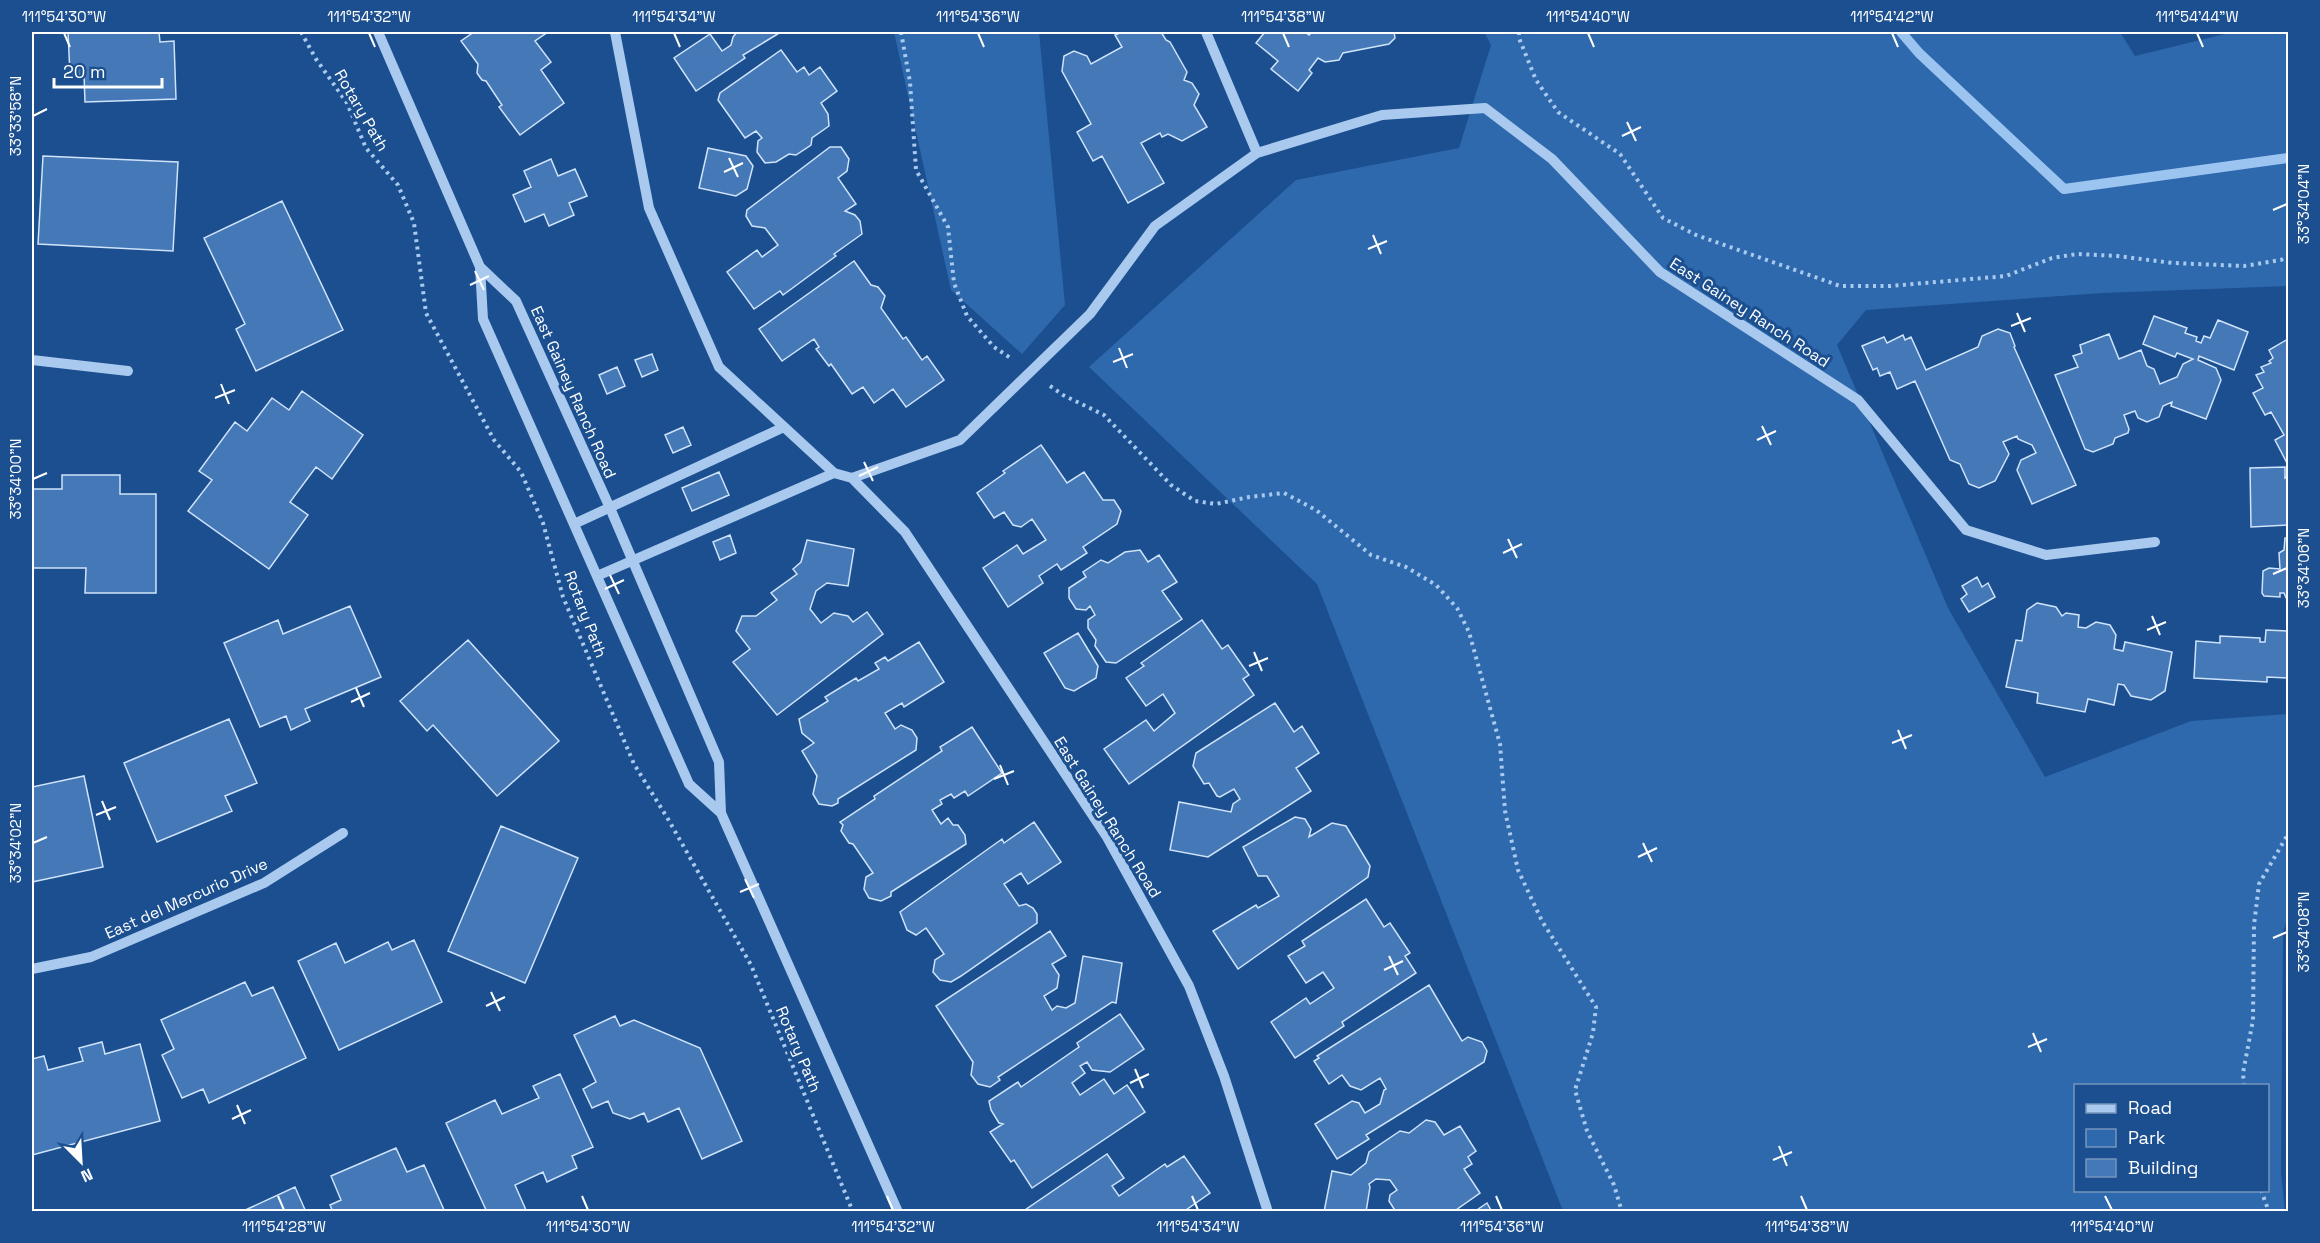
<svg xmlns="http://www.w3.org/2000/svg" width="2320" height="1243" viewBox="0 0 2320 1243" font-family="'Space Grotesk',sans-serif">
  <style>
    .green { fill: #2e69ad; fill-rule: evenodd }
    .lines { fill: none; stroke-linecap: round; stroke-linejoin: round }
    .stream { stroke: #9cc4f0; stroke-width: 10 }
    .building { fill: #4478b7; stroke: #cfe3fa; stroke-width: 1.5 }
    .path { stroke: #a9c9ee; stroke-width: 4; stroke-dasharray: 3 4.5; stroke-linecap: butt }
    .minor { stroke: #a9c9ee; stroke-width: 10 }
    .ticks { fill: none; stroke: #fff; stroke-width: 2 }
    .labels { text-anchor: middle; stroke-width: 6; stroke-linejoin: round; paint-order: stroke }
    .street-label { font-size: 16px; fill: #fff; stroke: #1b4f8f }
    .neatline { fill: none; stroke: #fff; stroke-width: 2 }
    .ticks-label { font-size: 15px; text-anchor: middle; fill: #fff }
  </style>
  <rect width="100%" height="100%" fill="#1b4f8f"/>
  <path class="green" d="M894 32H1039L1065 305 1022 354 951 290Z
    M1484 32H2120L2135 56 2233 32H2288V286L2103 293 1866 310 1837 345 1948 608 2045 777 2191 721 2288 714V916L2283 932 2281 1173 2285 1211H1563L1317 584 1089 367 1296 180 1459 148 1491 45ZM2076 1086H2268V1190H2076Z"/>
  <g class="lines">
    <path class="stream" d="M1901 32 1919 53 2064 189 2288 158"/>
  </g>
  <path class="building" d="M68 32H159L160 42 174 41 176 99 85 102 84 75H70Z
    M474 32H548L535 41 551 62 541 70 564 103 520 135 499 107 502 105 486 81 482 80 477 73 478 64 461 41Z
    M737 32H781L743 55 745 58 696 91 674 58 710 34 722 51 731 45 733 37Z
    M1122 32H1161L1166 40 1170 42 1187 72 1184 80 1192 83 1199 94 1194 105 1207 127 1182 141 1168 134 1162 137 1160 133 1141 143 1164 183 1128 203 1102 156 1093 161 1077 132 1091 124 1062 71 1064 56 1074 51 1087 56 1091 64 1122 47 1115 35Z
    M1265 32H1305L1309 35 1312 32H1394L1395 38 1389 44 1343 53 1339 60 1325 62 1318 58 1309 70 1312 73 1298 91 1271 69 1278 61 1256 43Z
    M781 50 797 72 804 67 809 75 820 67 837 91 821 103 828 114 829 126 812 138 811 145 796 155 789 154 776 162 765 163 757 152 758 141 762 138 756 131 745 138 718 100 720 93Z
    M830 147H841L849 159 847 171 838 178 856 204 845 211 855 215 860 221 862 234 834 254 836 256 783 295 780 291 754 309 727 272 757 250 762 257 778 245 765 228 752 226 746 216 747 210Z
    M708 148 746 156 753 166 747 189 736 196 699 188Z
    M43 156 178 162 173 251 38 244Z
    M551 159 558 176 575 169 587 196 569 203 574 215 549 226 544 214 525 222 513 195 531 187 524 171Z
    M282 201 343 330 256 371 236 329 245 324 204 238Z
    M854 261 871 285 878 287 885 296 881 308 903 339 906 337 922 360 927 356 944 380 906 407 893 389 874 403 863 387 852 394 831 364 829 366 816 349 819 347 814 339 782 361 759 329Z
    M2154 316 2187 328 2185 333 2197 337 2196 341 2201 343 2204 336 2210 338 2218 320 2248 332 2234 370 2199 356 2198 360 2216 368 2221 380 2206 419 2171 406 2172 402 2163 406 2159 417 2147 422 2138 418 2135 411 2124 415 2129 429 2128 433 2115 438 2113 444 2093 452 2085 449 2055 375 2078 367 2073 356 2082 353 2080 345 2109 334 2119 359 2141 350 2147 366 2154 369 2160 384 2177 377 2183 364 2193 359 2177 353 2175 357 2143 344Z
    M1998 329 2010 333 2015 346 2014 347 2076 485 2032 504 2017 470 2021 460 2036 453 2032 445 2018 439 2017 436 2003 442 2009 454 1995 481 1979 488 1969 484 1960 464 1950 460 1915 381 1897 389 1890 372 1880 376 1877 368 1873 370 1862 346 1884 337 1887 343 1903 335 1905 340 1911 337 1926 370 1978 347 1982 336Z
    M2288 339V463H2287L2275 440 2284 435 2271 412 2265 415 2253 393 2263 388 2256 375 2264 372 2261 367 2271 363 2269 361 2273 358 2269 350Z
    M652 354 658 370 642 377 635 360Z
    M617 367 625 386 607 394 599 375Z
    M302 391 363 435 332 479 316 467 290 502 308 515 269 569 188 511 212 480 199 471 235 422 247 431 272 398 289 410Z
    M683 427 691 445 673 453 665 435Z
    M1041 445 1067 483 1084 472 1103 500H1114L1121 511 1117 524 1083 547 1087 553 1061 570 1057 564 1039 576 1043 583 1008 607 983 568 1017 545 1023 554 1046 540 1032 519 1021 527 1013 525 1004 512 994 518 977 493 1005 473 1003 471Z
    M2285 467V478L2288 476V525L2251 527 2250 468Z
    M719 472 729 495 692 511 682 488Z
    M62 475H120V494H156V593H85L86 568H32V489H62Z
    M730 535 736 553 720 560 713 542Z
    M2285 538H2288V602L2284 593H2280V597L2264 596 2262 593 2263 571 2269 568 2280 569 2279 553 2284 550Z
    M807 540 854 549 848 586 827 583 816 591 810 609 821 623 834 613 848 616 853 622 867 612 883 634 777 715 733 662 750 649 736 631 742 616H756L777 600 771 593 797 574 793 569 801 562Z
    M1140 550 1148 562 1159 555 1177 582 1162 591 1182 619 1116 663 1106 662 1095 646 1096 640 1088 628V620L1095 615 1090 606 1086 610 1076 609 1069 598V588L1086 577 1083 572 1101 560 1108 563 1125 552Z
    M1977 577 1982 587 1988 583 1995 597 1969 612 1961 599 1967 594 1962 586Z
    M2037 603 2056 607 2062 616 2066 613 2079 615 2078 627 2086 628 2096 622 2110 625 2116 635 2114 649 2123 651 2125 642 2172 652 2165 691 2151 700 2131 696 2124 685 2118 684 2114 705 2088 699 2085 712 2037 703 2038 693 2006 687 2016 640 2022 641 2027 610Z
    M350 606 381 677 305 709 310 721 291 730 286 716 260 727 224 643 278 620 283 634Z
    M1202 620 1222 649 1228 645 1249 675 1243 679 1254 695 1129 784 1104 749 1146 720 1154 731 1175 713 1163 694 1146 706 1126 678 1144 666 1141 663Z
    M2266 630 2288 631V678L2267 677V682L2194 678 2196 641 2220 643V636L2260 638V642H2265Z
    M1078 633 1098 666 1096 678 1074 691 1065 688 1044 653Z
    M468 640 559 741 497 796 433 725 427 731 400 701Z
    M919 642 944 682 904 707 902 703 885 713 895 729 901 725 912 730 917 738 916 750 838 799V803L832 806 819 804 813 794 817 776 802 751 814 743 802 733 799 719 828 701 825 697 856 678 858 681 879 669 875 663 885 657 888 661Z
    M1275 703 1294 732 1302 726 1319 753 1296 768 1311 791 1208 857 1170 850 1179 802 1231 812 1233 804 1240 799 1234 789 1220 797 1217 796 1209 783 1204 784 1193 766 1196 753Z
    M229 719 257 783 225 796 232 811 157 842 124 763Z
    M972 727 1002 773 968 796 965 791 954 798 951 794 940 800 942 804 932 810 941 824 948 818 953 825H958L965 835 966 844 891 892V896L881 901 869 898 864 889 866 877 873 873 853 844 849 843 841 831 843 825 840 822 875 799 874 796 942 751 940 747Z
    M84 776 103 867 32 882V787Z
    M1295 817 1305 819 1311 829 1309 837 1332 823 1346 826 1370 866 1368 877 1238 969 1213 931 1256 905 1258 908 1279 896 1267 876H1258L1243 847Z
    M1034 822 1061 862 1028 884 1021 873 1004 884 1019 906 1026 904 1033 908 1037 914V923L961 976 951 982 940 980 933 972 935 960 944 954 926 928 916 935 907 930 900 912 1002 839 1004 843Z
    M501 826 578 858 525 983 448 951Z
    M1366 899 1384 927 1390 923 1410 953 1405 956 1416 973 1342 1022 1344 1026 1295 1058 1271 1022 1306 998 1310 1004 1334 988 1323 972 1306 983 1288 956 1305 946 1302 941Z
    M1050 931 1066 956 1052 964 1059 975 1057 988 1044 996 1052 1010 1057 1006 1066 1008 1075 1003 1083 956 1122 963 1116 1003 1112 1002 998 1077 1000 1080 990 1087 978 1084 971 1075 973 1062 936 1006Z
    M414 940 442 1002 339 1050 298 961 336 943 345 963 388 942 392 950Z
    M245 982 252 996 273 987 306 1058 209 1103 203 1089 182 1098 162 1055 174 1049 161 1020Z
    M1429 985 1462 1041 1468 1037 1482 1042 1487 1051 1484 1062 1366 1135 1369 1139 1337 1159 1315 1124 1352 1101 1359 1103 1365 1113 1380 1104 1384 1090 1386 1089 1380 1078 1361 1090 1350 1086 1342 1075 1329 1084 1314 1061 1319 1058 1317 1056Z
    M1120 1014 1144 1049 1110 1072 1092 1070 1087 1062 1080 1066 1085 1073 1072 1083 1080 1095 1104 1079 1114 1094 1127 1085 1145 1112 1032 1188 1014 1160 1011 1162 990 1132 1003 1124 999 1123 991 1110 989 1101 1018 1082 1021 1087 1079 1047 1077 1043Z
    M615 1016 620 1026 634 1020 700 1048 742 1141 702 1159 679 1108 648 1122 644 1113 630 1119 613 1113 608 1101 592 1108 583 1089 596 1082 574 1035Z
    M102 1042 105 1054 140 1044 160 1121 32 1155V1059L44 1056 48 1070 83 1061 79 1048Z
    M560 1074 593 1147 572 1156 577 1168 547 1182 543 1172 515 1185 526 1210 487 1212 446 1123 495 1100 502 1114 539 1098 533 1086Z
    M1426 1120 1435 1122 1444 1135 1460 1126 1476 1151 1468 1157 1472 1164 1464 1169 1480 1193 1453 1212H1396L1389 1201 1390 1195 1397 1190 1390 1180 1376 1179 1369 1184 1370 1187 1366 1212H1324L1332 1171 1351 1175 1366 1163 1369 1152 1400 1131 1409 1133Z
    M396 1148 407 1172 424 1165 445 1212H333L330 1205 341 1200 331 1176Z
    M1107 1154 1124 1178 1112 1186 1119 1196 1165 1164 1167 1167 1184 1156 1210 1193 1183 1212H1022Z
    M295 1187 306 1212H241Z
    M1487 1203 1492 1212H1474Z"/>
  <g class="lines">
    <path class="path" d="M301 32 316 59 347 103 366 148 398 185 414 223 426 313 494 440 521 472 543 523 563 597 634 764 668 819 751 965 853 1212
      M901 32 910 82 916 170 948 227 954 283 967 316 994 347 1012 359
      M1519 32V38L1536 80 1558 112 1620 154 1663 218 1696 235 1840 286H1890L2006 276 2052 258 2077 254 2117 256 2173 263 2244 266 2281 260 2288 256
      M1050 386 1063 395 1104 415 1171 485 1195 501 1216 504 1249 497 1284 493 1316 510 1371 555 1406 567 1436 585 1457 608 1469 632 1500 744 1505 811 1518 870 1542 921 1596 1007 1593 1033 1575 1090 1587 1131 1614 1185 1622 1212
      M2244 1086 2243 1073 2253 1020 2254 925 2259 884 2288 834
      M2261 1190 2269 1212"/>
    <path class="minor" d="M378 32 480 267 483 319 689 784 721 813
      M615 32 649 208 719 367 834 473 852 478 905 532 1107 837 1189 986 1224 1076 1268 1212
      M1206 32 1257 153
      M480 267 516 301 610 508 719 762 721 813 898 1212
      M32 360 128 371
      M852 478 960 440 1090 314 1155 226 1257 153 1382 115 1485 108 1552 159 1660 272 1858 400 1966 530 2046 555 2155 542
      M574 524 784 427
      M597 576 834 473
      M32 969 91 957 264 883 343 833"/>
  </g>
  <path class="ticks" d="M64 33 70 47M369 33 375 47M674 33 680 47M978 33 984 47M1283 33 1289 47M1588 33 1594 47M1892 33 1898 47M2197 33 2203 47M33 116 47 109M1627 122 1636 141M1622 136 1641 127M729 158 738 177M724 172 743 163M2273 210 2287 204M1373 235 1381 254M1368 249 1387 241M475 271 484 290M470 285 489 276M2017 313 2025 332M2011 326 2031 318M1119 348 1127 368M1113 362 1133 354M221 384 229 404M215 398 235 390M1762 426 1771 445M1757 440 1776 431M864 462 873 481M859 476 878 467M33 479 47 473M1508 539 1517 558M1503 553 1522 544M2273 574 2287 568M610 575 619 594M605 589 624 580M2152 616 2160 635M2147 630 2166 622M1254 652 1262 671M1249 666 1268 658M356 688 364 707M351 702 370 693M1898 730 1906 749M1892 743 1912 735M1000 765 1008 785M994 779 1014 771M102 801 110 820M96 815 116 807M33 843 47 837M1643 843 1652 862M1638 857 1657 848M745 879 754 898M740 892 759 884M2273 938 2287 932M1389 956 1398 975M1384 970 1403 961M491 992 500 1011M486 1006 505 997M2033 1033 2041 1052M2028 1047 2047 1039M1135 1069 1143 1088M1130 1083 1149 1074M237 1105 245 1124M232 1119 251 1110M1779 1146 1787 1166M1773 1160 1792 1152M278 1196 284 1210M582 1196 588 1210M887 1196 893 1210M1192 1196 1198 1210M1496 1196 1502 1210M1801 1196 1807 1210M2105 1196 2112 1210"/>
  <g class="labels">
    <g class="street-label">
      <text transform="translate(362 110) rotate(60)" y="6">Rotary Path</text>
      <text transform="translate(1750 312) rotate(33)" y="6">East Gainey Ranch Road</text>
      <text transform="translate(574 392) rotate(66)" y="6">East Gainey Ranch Road</text>
      <text transform="translate(586 614) rotate(69)" y="6">Rotary Path</text>
      <text transform="translate(1108 817) rotate(58)" y="6">East Gainey Ranch Road</text>
      <text transform="translate(186 898) rotate(-24)" y="6">East del Mercurio Drive</text>
      <text transform="translate(799 1049) rotate(67)" y="6">Rotary Path</text>
    </g>
  </g>
  <rect width="2320" height="1243" fill="none" stroke="#1b4f8f" stroke-width="66"/>
  <rect x="2074" y="1084" width="195" height="108" fill="#1b4f8f" stroke="#7695bc" stroke-width="1.5"/>
  <rect x="2086" y="1104" width="30" height="9" fill="#a9c9ee" stroke="#7695bc" stroke-width="1.5"/>
  <text x="2128" y="1114" font-size="18" fill="#ffffff">Road</text>
  <rect x="2086" y="1129" width="30" height="18" fill="#2e69ad" stroke="#7695bc" stroke-width="1.5"/>
  <text x="2128" y="1144" font-size="18" fill="#ffffff">Park</text>
  <rect x="2086" y="1159" width="30" height="18" fill="#4478b7" stroke="#7695bc" stroke-width="1.5"/>
  <text x="2128" y="1174" font-size="18" fill="#ffffff">Building</text>
  <g transform="translate(81 1162) rotate(156)" stroke="#1b4f8f" stroke-width="4.5" paint-order="stroke">
  <path d="M0-4.5L10 22L0 15L-10 22Z" fill="#ffffff"/>
  <text y="-9" font-size="16" font-weight="bold" text-anchor="middle" fill="#ffffff">N</text>
  </g>
  <path d="M54 78v9h108v-9" fill="none" stroke="#ffffff" stroke-width="3"/>
  <text x="63" y="78" font-size="18" fill="#ffffff" stroke="#1b4f8f" stroke-width="4.5" paint-order="stroke">20 m</text>
  <rect x="33" y="33" width="2254" height="1177" class="neatline"/>
  <g class="ticks-label">
    <text x="64" y="22">111°54'30"W</text>
    <text x="369" y="22">111°54'32"W</text>
    <text x="674" y="22">111°54'34"W</text>
    <text x="978" y="22">111°54'36"W</text>
    <text x="1283" y="22">111°54'38"W</text>
    <text x="1588" y="22">111°54'40"W</text>
    <text x="1892" y="22">111°54'42"W</text>
    <text x="2197" y="22">111°54'44"W</text>
    <text transform="translate(16 116) rotate(-90)" y="5">33°33'58"N</text>
    <text transform="translate(2304 204) rotate(-90)" y="5">33°34'04"N</text>
    <text transform="translate(16 479) rotate(-90)" y="5">33°34'00"N</text>
    <text transform="translate(2304 568) rotate(-90)" y="5">33°34'06"N</text>
    <text transform="translate(16 843) rotate(-90)" y="5">33°34'02"N</text>
    <text transform="translate(2304 932) rotate(-90)" y="5">33°34'08"N</text>
    <text x="284" y="1232">111°54'28"W</text>
    <text x="588" y="1232">111°54'30"W</text>
    <text x="893" y="1232">111°54'32"W</text>
    <text x="1198" y="1232">111°54'34"W</text>
    <text x="1502" y="1232">111°54'36"W</text>
    <text x="1807" y="1232">111°54'38"W</text>
    <text x="2112" y="1232">111°54'40"W</text>
  </g>
</svg>
